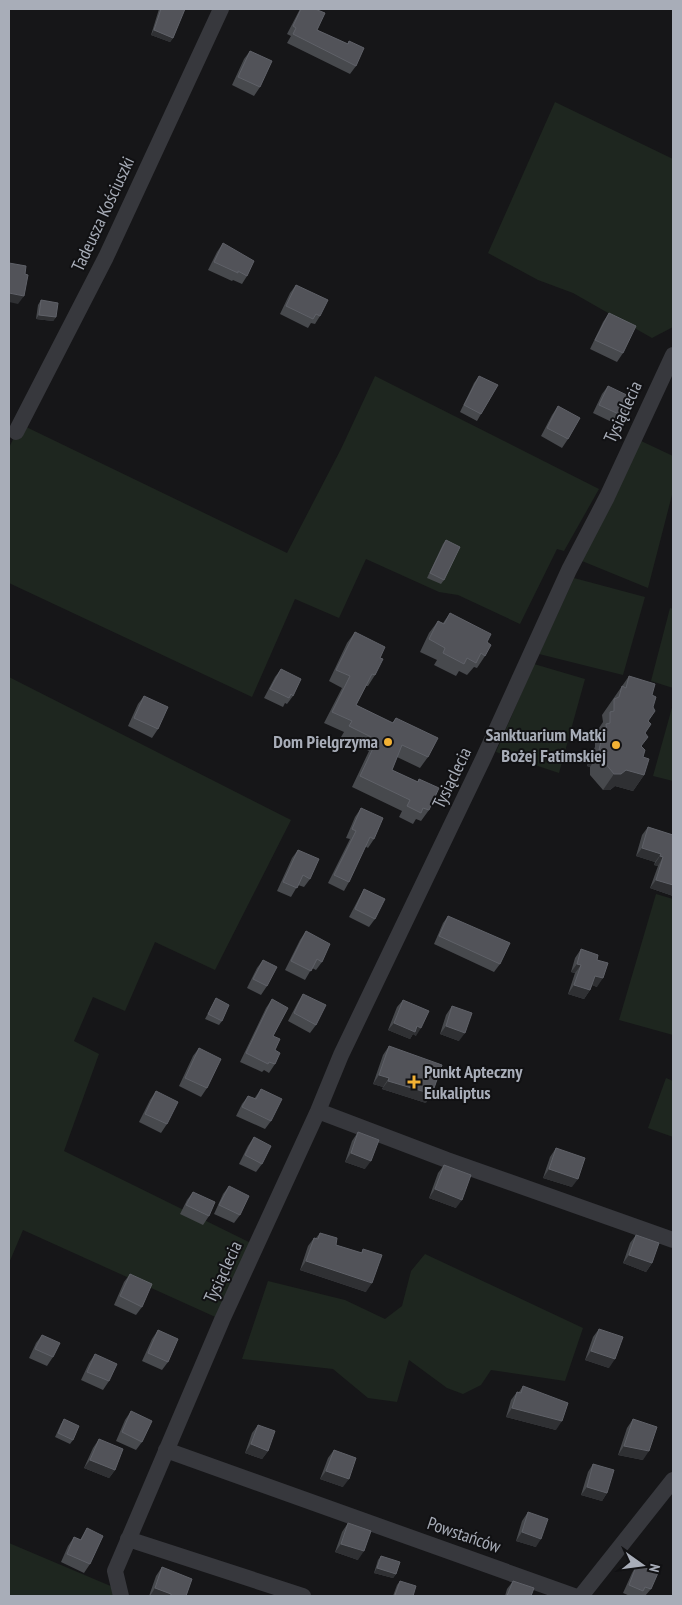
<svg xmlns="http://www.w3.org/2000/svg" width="682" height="1605" viewBox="0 0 682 1605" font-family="'PT Sans Narrow',sans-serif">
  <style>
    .green { fill: #1e261f }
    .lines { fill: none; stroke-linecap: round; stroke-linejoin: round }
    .street { stroke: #37383d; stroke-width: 16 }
    .wall { fill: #47494d }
    .shaded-wall { fill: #2f3033 }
    .building { fill: #525359; stroke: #5f6168 }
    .poi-dot { fill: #f2b134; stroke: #111113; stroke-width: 2 }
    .labels { text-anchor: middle; stroke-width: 4; stroke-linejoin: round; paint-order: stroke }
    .street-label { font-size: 18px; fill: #a8adb8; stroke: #111113 }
    .poi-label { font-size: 18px; font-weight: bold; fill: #a8adb8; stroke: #111113; text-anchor: end }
  </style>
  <rect width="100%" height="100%" fill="#161618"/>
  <path class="green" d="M555 102 673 159V327L652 338 573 293 538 280 488 253Z
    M375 376 599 489 564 551 557 549 520 624 458 595 439 592 366 559 339 618 295 599 252 697 9 583V448L20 424 287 553 341 449Z
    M639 440 673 456V491L648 588 582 561Z
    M574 578 645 597 623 675 539 654Z
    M670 608 673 609V688L651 681Z
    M534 664 585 679 559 773 496 752Z
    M9 677 291 820 215 970 155 942 125 1011 93 997 74 1041 99 1054 64 1151 257 1246 222 1320 23 1230 9 1263Z
    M673 704V781L653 776Z
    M656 894 673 899V1035L619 1020Z
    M666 1078 673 1081V1137L648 1128Z
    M425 1254 583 1328 565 1381 491 1370 481 1385 463 1394 447 1388 409 1360 397 1402 368 1398 333 1369 242 1359 268 1281 345 1300 385 1319 402 1306 411 1271Z
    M9 1543 120 1590 121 1596H9Z"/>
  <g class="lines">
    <path class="street" d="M16 432 106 257 221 9
      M318 1111 447 1160 673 1240
      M166 1450 574 1596
      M128 1539 303 1596
      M121 1596 115 1571 222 1320 318 1111 341 1055 484 757 569 570 607 497 673 355
      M581 1596 673 1480"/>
  </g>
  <path class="wall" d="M159 9H183L173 38 170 42 151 35Z
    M300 9H315L317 30 347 44 349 41 356 66 350 74 287 43 291 36 287 34Z
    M250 51 260 87 254 96 232 85 244 59Z
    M223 243 247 276 242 284 233 280 232 281 208 270 217 252Z
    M296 285 320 316 315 324 311 323 308 328 280 314 290 293Z
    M41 300 56 317 53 321 36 319 38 305Z
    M609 313 623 353 617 362 590 349 603 322Z
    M479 376 481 414 477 421 460 412 474 383Z
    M608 386 623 416 618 425 593 413 602 394Z
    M558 406 568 439 562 448 541 436 552 415Z
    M446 540 444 580 441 584 427 578 443 544Z
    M450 613 487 642 485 656 477 668 474 667 467 675 459 671 456 676 434 665 437 660 420 652 429 633 438 621 443 623Z
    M355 632 380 658 375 675 368 686H366L356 705 392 723 396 718 428 757 420 768 397 757 392 770 417 782 419 779 429 810 421 821 416 819 413 824 399 817 402 811 352 787 369 751 341 737 344 732 324 723 342 688 329 681 347 643Z
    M281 669 293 696 287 704 285 703 283 707 264 698 275 677Z
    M629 676 652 695 648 721 641 746 644 775 633 791 615 786 610 790H603L590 775V767L587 766 591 753 595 747V740L599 734V728L603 722 602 715Z
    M144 696 158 729 152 738 128 726 138 704Z
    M361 808 374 839 368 848 365 846 349 882 344 891 328 883 350 839 346 838 355 817Z
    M648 827 673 835V896L650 888 658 866 654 865 655 862 636 856 642 835Z
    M298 850 310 879 304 887 298 885 291 897 277 891 292 858Z
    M364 889 375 919 369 927 349 917 359 898Z
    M448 916 500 964 494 972 434 944 443 923Z
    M306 931 322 962 316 970 312 968 305 980 285 970 300 940Z
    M581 949 597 960V987L592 985 590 990 584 999 568 994 575 973 571 972 575 958Z
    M263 960 267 986 261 995 247 988 257 968Z
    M303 994 316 1025 310 1033 288 1021 298 1002Z
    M216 998 222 1021 219 1025 205 1019Z
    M272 999 275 1064 269 1073 264 1070 262 1072 240 1062 266 1008Z
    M403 1000 416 1036 413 1034 410 1039 388 1030 397 1007Z
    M452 1006 459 1041 440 1034 446 1015Z
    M389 1046 426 1103 382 1089 383 1087 373 1084 383 1055Z
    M199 1048 207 1088 201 1097 179 1086 193 1056Z
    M261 1089 271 1121 265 1129 236 1116 242 1104 248 1096 254 1099Z
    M156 1091 167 1124 161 1133 139 1122 150 1100Z
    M358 1132 365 1169 345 1162 352 1141Z
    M254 1137 262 1164 256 1172 239 1164 248 1146Z
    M556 1148 572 1187 543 1178 550 1157Z
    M444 1165 456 1208 429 1198 438 1173Z
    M229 1186 240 1215 234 1223 214 1214 223 1194Z
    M193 1192 209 1216 203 1225 180 1214 187 1200Z
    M320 1233 336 1245 361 1253 363 1249 366 1292 300 1270 308 1246 314 1238H316Z
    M636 1235 652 1263 646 1272 623 1263 630 1243Z
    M130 1274 142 1307 136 1315 114 1305 124 1282Z
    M599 1329 609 1368 585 1360 593 1337Z
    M158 1330 168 1362 162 1370 142 1361 152 1339Z
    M42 1335 53 1357 47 1366 29 1358 36 1343Z
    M95 1354 109 1381 103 1390 81 1380 89 1363Z
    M523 1386 556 1430 506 1417 511 1400 517 1392H519Z
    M131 1411 142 1442 136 1450 116 1441 125 1420Z
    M64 1419 73 1440 70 1444 55 1437 61 1424Z
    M633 1419 643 1460 618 1455 627 1428Z
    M258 1425 268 1451 262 1459 245 1453 252 1433Z
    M99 1439 115 1470 109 1478 84 1468 93 1448Z
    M334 1450 343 1487 320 1479 328 1458Z
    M593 1464 607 1493 602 1501 581 1495 588 1472Z
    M528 1512 536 1547 516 1541 522 1521Z
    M348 1523 358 1560 335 1552 342 1532Z
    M87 1528 90 1564 84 1573 61 1562 68 1546 74 1537 80 1540Z
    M381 1556 396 1574 393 1578 374 1573 378 1560Z
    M637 1564 651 1589 645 1596 640 1595 639 1596H630L623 1593 632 1573Z
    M162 1567 186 1596H149L156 1576Z
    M400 1581 413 1596H393L397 1585Z
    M513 1581 531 1596H505L507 1589Z"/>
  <path class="shaded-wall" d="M154 30 173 38 170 42 151 35Z
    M9 293 24 296 18 304 9 302Z
    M39 315 56 317 53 321 36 319Z
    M599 750H601L590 767 587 766Z
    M626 770 644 775 633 791 615 786 610 790H603L614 774Z
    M642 848 661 854 655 862 636 856Z
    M660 856 663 857 658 866 654 865Z
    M656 880 673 885V896L650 888Z
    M577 964 581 965 575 973 571 972Z
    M595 976 603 978 597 987 589 984Z
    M574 985 590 990 584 999 568 994Z
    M394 1023 417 1026 421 1028 416 1036 413 1034 410 1039 388 1030Z
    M446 1026 465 1033 459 1041 440 1034Z
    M379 1075 389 1078 383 1087 373 1084Z
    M388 1081 432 1094 426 1103 382 1089Z
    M351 1153 371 1161 365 1169 345 1162Z
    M549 1169 578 1179 572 1187 543 1178Z
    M435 1189 462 1200 456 1208 429 1198Z
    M629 1255 652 1263 646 1272 623 1263Z
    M306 1261 372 1283 366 1292 300 1270Z
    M591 1351 615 1359 609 1368 585 1360Z
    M512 1408 562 1421 556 1430 506 1417Z
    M251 1444 268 1451 262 1459 245 1453Z
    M624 1446 649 1451 643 1460 618 1455Z
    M90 1460 115 1470 109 1478 84 1468Z
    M326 1471 349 1479 343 1487 320 1479Z
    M587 1487 607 1493 602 1501 581 1495Z
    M522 1532 541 1539 536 1547 516 1541Z
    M341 1544 364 1551 358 1560 335 1552Z
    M377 1568 396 1574 393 1578 374 1573Z
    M155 1588 171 1594 170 1596H150Z"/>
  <path class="building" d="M161 9H185L173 38 154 30Z
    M301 9H315L325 13 317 30 348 44 349 41 364 48 356 66 293 34 296 28 293 26Z
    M250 51 272 61 260 87 238 77Z
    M223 243 254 261 247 276 238 271V273L214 262Z
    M9 263 26 266 25 274 28 275 24 296 9 293Z
    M296 285 328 300 320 316 316 314 313 319 286 306Z
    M41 300 58 303 56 317 39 315Z
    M609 313 636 326 623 353 595 340Z
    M479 376 498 385 481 414 464 405Z
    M608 386 633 398 623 416 599 405Z
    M558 406 580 418 568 439 547 428Z
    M446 540 460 547 444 580 430 573Z
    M450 613 491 634 487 642 491 645 485 656 481 653 476 663 467 658 464 664 443 653 445 648 429 639 438 621 444 624Z
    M355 632 385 647 380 658 383 659 375 675 372 674 356 705 393 723 396 718 438 738 428 757 402 745 392 770 418 782 419 779 439 788 429 810 423 808 421 813 407 806 410 800 360 776 377 740 349 726 352 721 332 712 350 676 336 670Z
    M281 669 301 679 293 696 291 694 289 698 270 689Z
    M629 676 655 684 652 695 656 697 653 707 655 711 648 721 651 724 645 733 648 737 641 746 645 750 643 757 649 759 644 775 626 770 621 774H614L601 758V750H599L602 737H607L606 724 610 723V712L614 711V699L619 697 622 686 626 688Z
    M144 696 168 707 158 729 134 718Z
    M361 808 383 818 374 839 370 837 349 882 334 875 356 831 352 829Z
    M648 827 673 835V885L656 880 663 857 660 856 661 854 642 848Z
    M298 850 319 859 310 879 303 875 297 888 283 882Z
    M364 889 385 899 375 919 355 909Z
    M448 916 510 943 500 964 439 936Z
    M306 931 330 944 322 962 317 959 311 971 291 961Z
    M581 949 598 955 597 960 608 963 603 978 595 976 590 990 574 985 581 965 577 964Z
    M263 960 277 967 267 986 253 979Z
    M303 994 326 1005 316 1025 294 1013Z
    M216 998 229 1005 222 1021 208 1014Z
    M272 999 288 1008 273 1036 280 1039 275 1050 280 1053 275 1064 269 1062 268 1064 246 1053Z
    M403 1000 429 1011 421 1028 417 1026 415 1032 394 1023Z
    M452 1006 472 1013 465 1033 446 1026Z
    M389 1046 442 1065 432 1094 388 1081 389 1078 379 1075Z
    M199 1048 221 1059 207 1088 185 1078Z
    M261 1089 282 1099 271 1121 242 1107 248 1096 256 1099Z
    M156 1091 178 1102 167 1124 145 1114Z
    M358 1132 379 1140 371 1161 351 1153Z
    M254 1137 271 1146 262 1164 245 1155Z
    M556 1148 585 1158 578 1179 549 1169Z
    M444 1165 471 1175 462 1200 435 1189Z
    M229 1186 249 1196 240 1215 219 1205Z
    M193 1192 215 1202 209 1216 186 1205Z
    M320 1233 337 1238 336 1245 362 1253 363 1249 382 1255 372 1283 306 1261 314 1238 318 1239Z
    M636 1235 659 1243 652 1263 629 1255Z
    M130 1274 152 1284 142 1307 120 1296Z
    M599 1329 623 1337 615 1359 591 1351Z
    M158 1330 178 1339 168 1362 148 1353Z
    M42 1335 60 1343 53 1357 35 1349Z
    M95 1354 117 1364 109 1381 87 1372Z
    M523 1386 568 1403 562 1421 512 1408 517 1392 521 1393Z
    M131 1411 152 1421 142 1442 122 1432Z
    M64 1419 79 1426 73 1440 58 1433Z
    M633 1419 657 1427 649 1451 624 1446Z
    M258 1425 275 1431 268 1451 251 1444Z
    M99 1439 123 1449 115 1470 90 1460Z
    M334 1450 356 1458 349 1479 326 1471Z
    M593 1464 614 1470 607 1493 587 1487Z
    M528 1512 548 1519 541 1539 522 1532Z
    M348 1523 371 1531 364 1551 341 1544Z
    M87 1528 103 1536 90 1564 67 1554 74 1537 81 1540Z
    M381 1556 400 1562 396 1574 377 1568Z
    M637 1564 658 1573 651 1589 645 1587 643 1591 629 1585Z
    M162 1567 192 1579 186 1596H171V1594L155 1588Z
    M400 1581 416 1586 413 1596H397L395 1595Z
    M513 1581 534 1588 531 1596H507Z"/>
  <g class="poi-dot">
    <circle cx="388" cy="742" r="5"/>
    <circle cx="616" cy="745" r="5"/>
    <path d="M411.5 1074.5h5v5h5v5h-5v5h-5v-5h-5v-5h5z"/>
  </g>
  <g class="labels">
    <g class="street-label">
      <text transform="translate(103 214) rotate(-65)" y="6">Tadeusza Kościuszki</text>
      <text transform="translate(623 412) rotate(-65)" y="6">Tysiąclecia</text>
      <text transform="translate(452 778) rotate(-64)" y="6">Tysiąclecia</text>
      <text transform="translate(223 1272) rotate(-65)" y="6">Tysiąclecia</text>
      <text transform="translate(464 1535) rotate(19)" y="6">Powstańców</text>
    </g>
    <g class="poi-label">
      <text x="606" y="741">Sanktuarium Matki<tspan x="606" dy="21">Bożej Fatimskiej</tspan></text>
      <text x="378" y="748">Dom Pielgrzyma</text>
      <text x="424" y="1078" text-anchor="start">Punkt Apteczny<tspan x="424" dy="21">Eukaliptus</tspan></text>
    </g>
  </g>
  <rect width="682" height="1605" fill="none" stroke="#a8adb8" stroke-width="20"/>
  <g transform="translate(642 1565) rotate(104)" stroke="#111113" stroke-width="4" paint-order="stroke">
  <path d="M0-4L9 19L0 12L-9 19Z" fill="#a8adb8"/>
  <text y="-8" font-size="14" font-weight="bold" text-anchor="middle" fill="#a8adb8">N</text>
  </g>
</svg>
